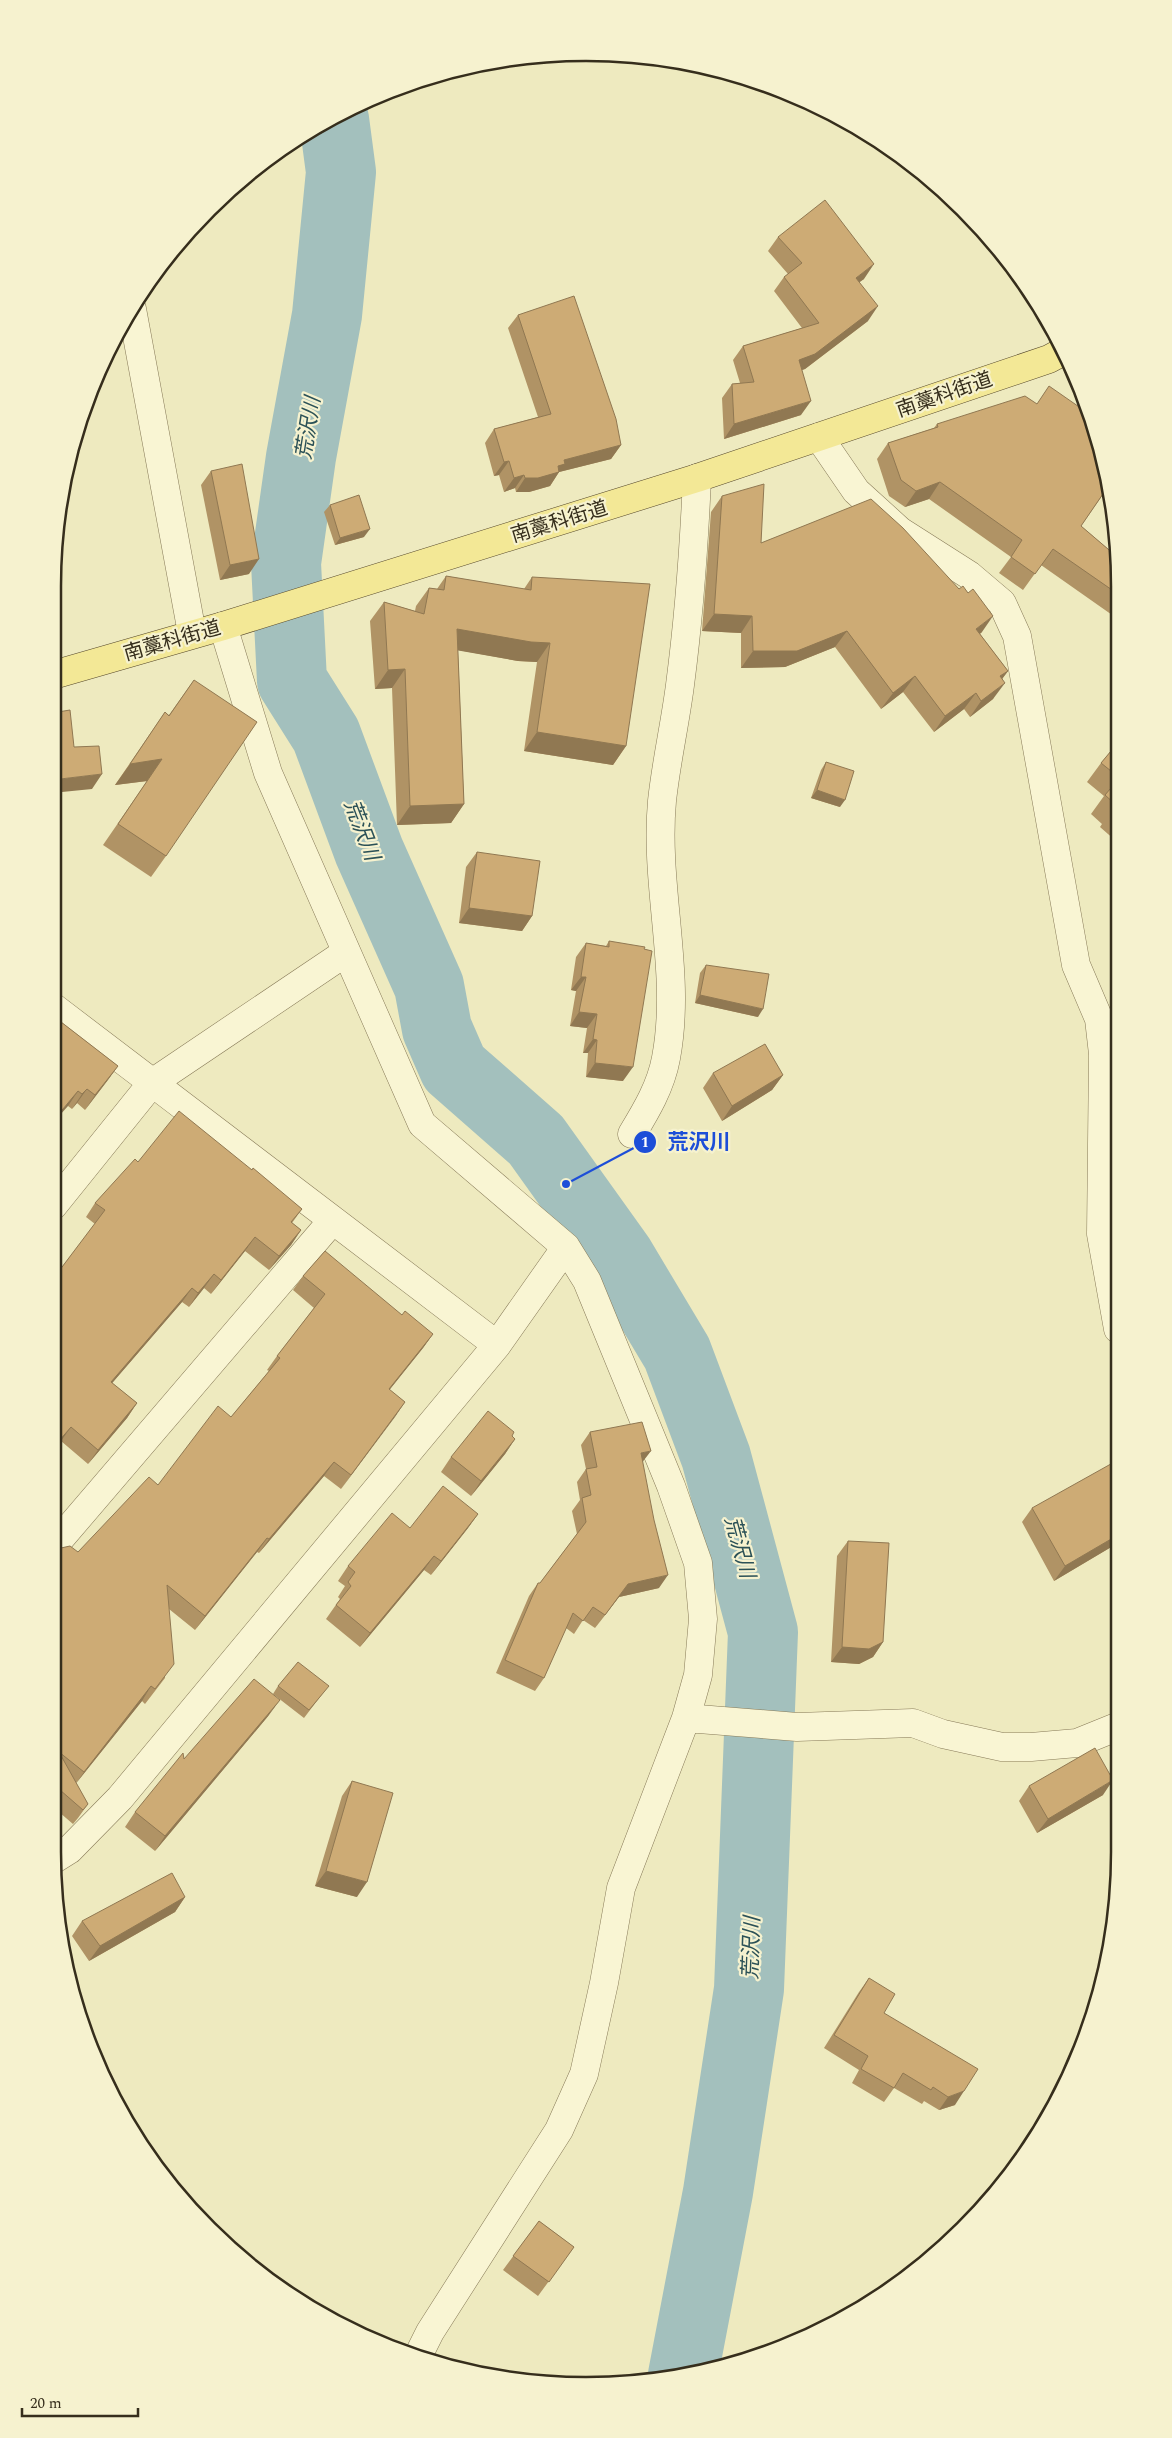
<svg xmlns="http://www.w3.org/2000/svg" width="1172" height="2438" viewBox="0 0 1172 2438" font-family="Spectral,'Noto Sans JP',serif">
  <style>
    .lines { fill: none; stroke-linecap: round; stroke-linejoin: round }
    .river { stroke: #a3c0bd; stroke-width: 70 }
    .minor-casing { stroke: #877a58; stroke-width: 29 }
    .major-casing { stroke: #55472c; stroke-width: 29 }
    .minor { stroke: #f9f5d3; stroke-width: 28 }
    .major { stroke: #f3e896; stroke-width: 28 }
    .wall { fill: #b09365 }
    .shaded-wall { fill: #907852 }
    .building { fill: #cdab75; stroke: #907852 }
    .labels { text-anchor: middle; stroke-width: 4.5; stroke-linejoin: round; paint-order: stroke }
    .street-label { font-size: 20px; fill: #362e1c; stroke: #f6f2cf }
    .water-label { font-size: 21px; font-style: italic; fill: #2b5157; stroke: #f6f2cf }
    .rim { fill: none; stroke: #362e1c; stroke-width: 2.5 }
    .leader { fill: none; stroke: #1d4ed8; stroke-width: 2 }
    .callout-dot { fill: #1d4ed8; stroke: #f6f2cf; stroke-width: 2 }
    .mark-label { font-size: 15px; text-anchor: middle; font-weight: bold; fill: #fff }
    .callout-label { font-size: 21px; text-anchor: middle; font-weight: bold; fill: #1d4ed8; stroke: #f6f2cf; stroke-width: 4.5; stroke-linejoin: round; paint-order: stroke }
  </style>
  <rect width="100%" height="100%" fill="#eeeabf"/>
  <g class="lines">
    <path class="river" d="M334 119 341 172 327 315 301 457 286 563 292 681 326 735 369 851 429 986 437 1029 454 1068 536 1140 619 1256 677 1353 716 1457 763 1632 749 1989 718 2192 683 2375"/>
    <defs>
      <path id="minor" d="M132 309 192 633
        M819 437 856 491 900 531 969 575 1002 603 1017 636 1076 965 1099 1019 1103 1054 1101 1234 1118 1329
        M223 626 268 773 422 1124 566 1247 587 1281 671 1486 698 1563 703 1619 698 1675 686 1718 621 1888 604 1983 584 2074 559 2130 430 2332 418 2356
        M53 1007 497 1345
        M632 1134C646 1111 661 1086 666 1058 682 973 654 887 662 801 666 763 675 724 680 685 689 616 694 547 697 478
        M53 1206 152 1083 345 953
        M53 1547 332 1221
        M686 1718 797 1727 913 1723 943 1734 1002 1747H1031L1077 1743 1119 1726
        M53 1860 69 1850 120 1798 497 1345 566 1247"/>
      <path id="major" d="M53 675 223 626 697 478 1049 359 1062 352"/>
    </defs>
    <use href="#minor" class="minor-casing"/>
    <use href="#major" class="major-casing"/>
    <use href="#minor" class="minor"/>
    <use href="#major" class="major"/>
  </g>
  <path class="wall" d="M778 237 864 279 859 282 868 321 805 369 802 370 801 415 724 439 722 398 732 384 740 383 733 360 743 346 802 328 774 291 784 277 788 274 768 251Z
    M518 315 621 445 611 459 559 472 550 486 529 492H516L515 488 504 492 499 475 494 476 485 443 494 429 538 417 508 328Z
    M1037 404 1085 411 1086 410 1111 503 1102 496 1081 526 1115 555V617L1041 565 1023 590 999 573 1011 557 929 499 905 507 889 496 877 459 888 443 934 428 937 424Z
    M211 471 249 574 220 580 201 485Z
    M722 496 761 543 982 632 980 634 1008 671 1002 679 993 699 970 717 964 709 934 732 903 692 881 709 835 647 785 667 741 668V633L702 631 711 512Z
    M330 505 364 537 335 545 324 512Z
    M446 576 524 589 532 577 626 746 613 765 524 751 537 662 518 661 458 650 464 804 451 823 397 825 392 688 375 689 370 621 384 602 415 611 416 606 429 588 437 589Z
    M194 680 166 856 151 877 103 845 147 781 115 785 165 712 169 715Z
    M1116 745V841L1100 827 1102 824 1091 814 1104 796 1087 782 1101 763Z
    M826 762 840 807 811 798 821 770Z
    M477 852 532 916 522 931 459 923 466 867Z
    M609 941 623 1081 586 1077 588 1053H583L587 1028 570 1026 576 991 571 990 576 957 586 943 606 946Z
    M706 965 758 1017 695 1003 700 973Z
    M52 1015 118 1066 85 1110 77 1103 72 1109 68 1106Z
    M713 1073 783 1075 772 1090 722 1121 703 1088Z
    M138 1162 252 1170 302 1209 292 1223 301 1230 291 1245 269 1270 245 1251 211 1294 204 1288 189 1307 182 1302 112 1383 137 1403 127 1418 88 1464 61 1441 56 1275 95 1224 86 1217 95 1203Z
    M303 1276 402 1315 433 1334 423 1348 389 1390 405 1402 341 1489 324 1476 259 1553 257 1552 195 1630 169 1609 165 1678 145 1704 142 1701 76 1783 88 1804 78 1818 73 1824 52 1806V1544L61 1548 78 1552 158 1485 231 1417 269 1371 267 1370 277 1356 314 1308 293 1290Z
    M590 1432 642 1462 659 1588 619 1597 595 1628 583 1620 574 1634 566 1628 544 1678 535 1691 496 1673 529 1596 538 1583H540L577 1534 572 1511 580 1500 577 1482 586 1469 581 1445Z
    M512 1436 515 1439 505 1454 471 1496 441 1472 451 1457Z
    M1032 1508 1118 1543 1054 1581 1022 1522Z
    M478 1514 468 1528 431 1575 424 1570 360 1647 326 1619 340 1599 338 1597 345 1586 338 1581 348 1566 410 1528Z
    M848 1541 883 1642 873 1657 859 1664 831 1662 837 1556Z
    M278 1686 323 1693 304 1718 273 1694Z
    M269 1715 155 1851 125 1827 135 1812 184 1759Z
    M352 1781 357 1897 315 1886 342 1796Z
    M1029 1786 1103 1795 1037 1833 1019 1801Z
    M185 1897 175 1912 89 1961 72 1936 82 1921Z
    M869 1978 884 2013 955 2105 939 2110 924 2101 922 2104 894 2088 884 2102 852 2083 859 2070 824 2048 859 1992Z
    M539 2221 574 2247 538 2296 503 2270Z"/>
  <path class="shaded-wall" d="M874 264 864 279 846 292 856 278Z
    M878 306 868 321 805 369 789 374 799 360Z
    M811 401 801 415 724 439 734 424Z
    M621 445 611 459 559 472 550 486 529 492H516L525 478 558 466 564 460Z
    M509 461 499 475 494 476 504 462Z
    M524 475 515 488 504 492 514 478Z
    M940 482 929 499 905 507 916 491Z
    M370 529 364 537 335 545 340 538Z
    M259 559 249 574 220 580 230 565Z
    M714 614 752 616 741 633 702 631Z
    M993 616 982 632 965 645 976 629Z
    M457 629 550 643 537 662 518 661 444 648Z
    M847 631 835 647 785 667 741 668 753 651Z
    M59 639 52 649V640Z
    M405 669 392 688 375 689 388 670Z
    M1008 671 996 687 1000 676Z
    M915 676 903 692 881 709 893 693Z
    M1005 683 993 699 970 717 981 701Z
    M976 693 964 709 934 732 945 716Z
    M537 732 626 746 613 765 524 751Z
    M162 759 147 781 115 785 130 764Z
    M102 774 92 789 52 793V780Z
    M817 790 845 800 840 807 811 798Z
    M464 804 451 823 397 825 410 806Z
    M469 908 532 916 522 931 459 923Z
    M581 977H586L576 991 571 990Z
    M700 995 763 1009 758 1017 695 1003Z
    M579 1012 597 1014 587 1028 570 1026Z
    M593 1039 597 1040 588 1053H583Z
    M595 1063 633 1067 623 1081 586 1077Z
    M118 1066 108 1080 85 1110 95 1095Z
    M783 1075 772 1090 722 1121 732 1106Z
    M87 1089 77 1103 72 1109 82 1094Z
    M78 1091 68 1106 52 1124V1122Z
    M301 1230 291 1245 269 1270 279 1256Z
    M255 1237 245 1251 211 1294 221 1280Z
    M214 1274 204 1288 189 1307 198 1293Z
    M192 1288 182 1302 101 1396 111 1382Z
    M433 1334 423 1348 379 1403 389 1389Z
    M405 1402 395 1417 341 1489 351 1475Z
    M137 1403 127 1418 88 1464 98 1450Z
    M71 1427 61 1441 52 1451V1449Z
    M515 1439 505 1454 471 1496 481 1481Z
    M651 1451 641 1464V1453Z
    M334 1462 324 1476 259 1553 269 1539Z
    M478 1514 468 1528 431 1575 441 1561Z
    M1118 1535V1543L1054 1581 1065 1566Z
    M267 1538 257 1552 195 1630 205 1616Z
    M434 1556 424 1570 360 1647 370 1633Z
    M668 1575 659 1588 619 1597 595 1628 628 1584Z
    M883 1642 873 1657 859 1664 831 1662 842 1647Z
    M151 1686 142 1701 74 1786 84 1772Z
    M280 1700 269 1715 155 1851 165 1836Z
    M1113 1780 1103 1795 1037 1833 1048 1819Z
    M326 1871 367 1882 357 1897 315 1886Z
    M185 1897 175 1912 89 1961 100 1946Z
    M964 2091 955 2105 939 2110 948 2097Z"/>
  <path class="building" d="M825 200 874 264 856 278 878 306 815 354 799 360 811 401 734 424 732 384 754 382 743 346 819 323 784 277 802 263 778 237Z
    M574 296 616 419 621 445 564 460 565 464 558 466 559 472 538 478H525L524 475 514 478 509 461 504 462 494 429 551 414 518 315Z
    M1049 386 1085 411 1086 410 1107 488 1081 526 1115 555V592L1053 549 1035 574 1011 557 1022 540 940 482 916 491 901 480 888 443 938 427 937 424 1025 396 1037 404Z
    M242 464 259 559 230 565 211 471Z
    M764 484 761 543 871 499 903 528 959 589 963 586 968 593 973 589 993 616 976 629 1008 671 1000 676 1005 683 981 701 976 693 945 716 915 676 893 693 847 631 797 651H753L752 616 714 614 722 496Z
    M359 495 370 529 340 538 330 505Z
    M446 576 531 590 532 577 650 584 626 746 537 732 550 643 531 642 457 629 464 804 410 806 405 669 388 670 384 602 424 614 429 588 444 590Z
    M56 607 59 639 52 640V608Z
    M194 680 257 722 166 856 118 824 162 759 130 764 165 712 169 716Z
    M70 710 74 747 99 746 102 774 52 780V713Z
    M1116 745V775L1101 763Z
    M826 762 854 771 845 800 817 790Z
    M1116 782V805L1105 795Z
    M1116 805V811L1113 808Z
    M477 852 540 861 532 916 469 908Z
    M609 941 645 947 644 949 652 951 633 1067 595 1063 597 1040 593 1039 597 1014 579 1012 586 977H581L586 943 609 947Z
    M706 965 769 974 763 1009 700 995Z
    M52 1015 118 1066 95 1095 87 1089 82 1094 78 1091 52 1122Z
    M765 1044 783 1075 732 1106 713 1073Z
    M179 1111 252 1170 253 1168 302 1209 291 1222 301 1230 279 1256 255 1237 221 1280 214 1274 198 1293 192 1288 111 1382 137 1403 98 1450 71 1427 52 1449V1271L56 1275 105 1210 95 1203 135 1159 138 1162Z
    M325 1251 402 1315 405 1311 433 1334 389 1389 405 1402 351 1475 334 1462 269 1539 267 1538 205 1616 167 1585 174 1664 155 1689 151 1686 84 1772 59 1752 88 1804 83 1810 52 1783V1544L61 1548 70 1546 78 1552 149 1477 158 1485 218 1406 231 1417 280 1358 277 1356 325 1294 303 1276Z
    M488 1411 514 1432 512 1436 515 1439 481 1481 451 1457Z
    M642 1422 651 1451 641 1453 654 1520 668 1575 628 1584 605 1615 593 1607 583 1621 573 1613 544 1678 505 1660 538 1583H540L586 1522 582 1498 591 1495 586 1469 597 1467 590 1432Z
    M1118 1460V1535L1065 1566 1032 1508Z
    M443 1486 478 1514 441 1561 434 1556 370 1633 336 1605 351 1586 348 1582 355 1572 348 1566 392 1513 410 1528Z
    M848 1541 889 1543 883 1642 869 1649 842 1647Z
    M298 1662 329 1686 309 1710 278 1686Z
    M254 1679 280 1700 165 1836 135 1812 183 1753 184 1759Z
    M1095 1748 1113 1780 1048 1819 1029 1786Z
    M352 1781 393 1793 367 1882 326 1871Z
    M172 1873 185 1897 100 1946 82 1921Z
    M869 1978 895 1994 884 2013 978 2069 964 2091 948 2097 933 2087 931 2090 903 2073 894 2088 861 2069 868 2056 834 2035Z
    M539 2221 574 2247 549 2282 513 2256Z"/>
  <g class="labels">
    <g class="street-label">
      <text transform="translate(944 394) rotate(-19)" y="7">南藁科街道</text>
      <text transform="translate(559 521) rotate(-17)" y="7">南藁科街道</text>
      <text transform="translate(172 640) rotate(-16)" y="7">南藁科街道</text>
    </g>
    <g class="water-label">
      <text transform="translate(308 428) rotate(-81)" y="7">荒沢川</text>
      <text transform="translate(362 830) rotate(69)" y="7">荒沢川</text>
      <text transform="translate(740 1547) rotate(75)" y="7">荒沢川</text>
      <text transform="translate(751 1948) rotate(-88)" y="7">荒沢川</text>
    </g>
  </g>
  <path d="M0 0H1172V2438H0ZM586 61H586A525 525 0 0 1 1111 586V1852A525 525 0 0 1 586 2377H586A525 525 0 0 1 61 1852V586A525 525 0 0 1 586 61Z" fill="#f6f2cf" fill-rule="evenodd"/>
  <path class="rim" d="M586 61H586A525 525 0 0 1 1111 586V1852A525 525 0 0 1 586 2377H586A525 525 0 0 1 61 1852V586A525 525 0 0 1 586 61Z"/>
  <path class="leader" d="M566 1184L645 1142"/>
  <g class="callout-dot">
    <circle cx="566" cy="1184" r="5"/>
    <circle cx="645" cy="1142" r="12"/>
  </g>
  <g class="mark-label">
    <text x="645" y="1147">1</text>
  </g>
  <g class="callout-label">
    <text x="699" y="1149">荒沢川</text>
  </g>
  <path d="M22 2408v8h116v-8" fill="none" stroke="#362e1c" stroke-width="2.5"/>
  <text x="30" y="2408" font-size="15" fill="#362e1c" stroke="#f6f2cf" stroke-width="4" paint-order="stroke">20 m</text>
</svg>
